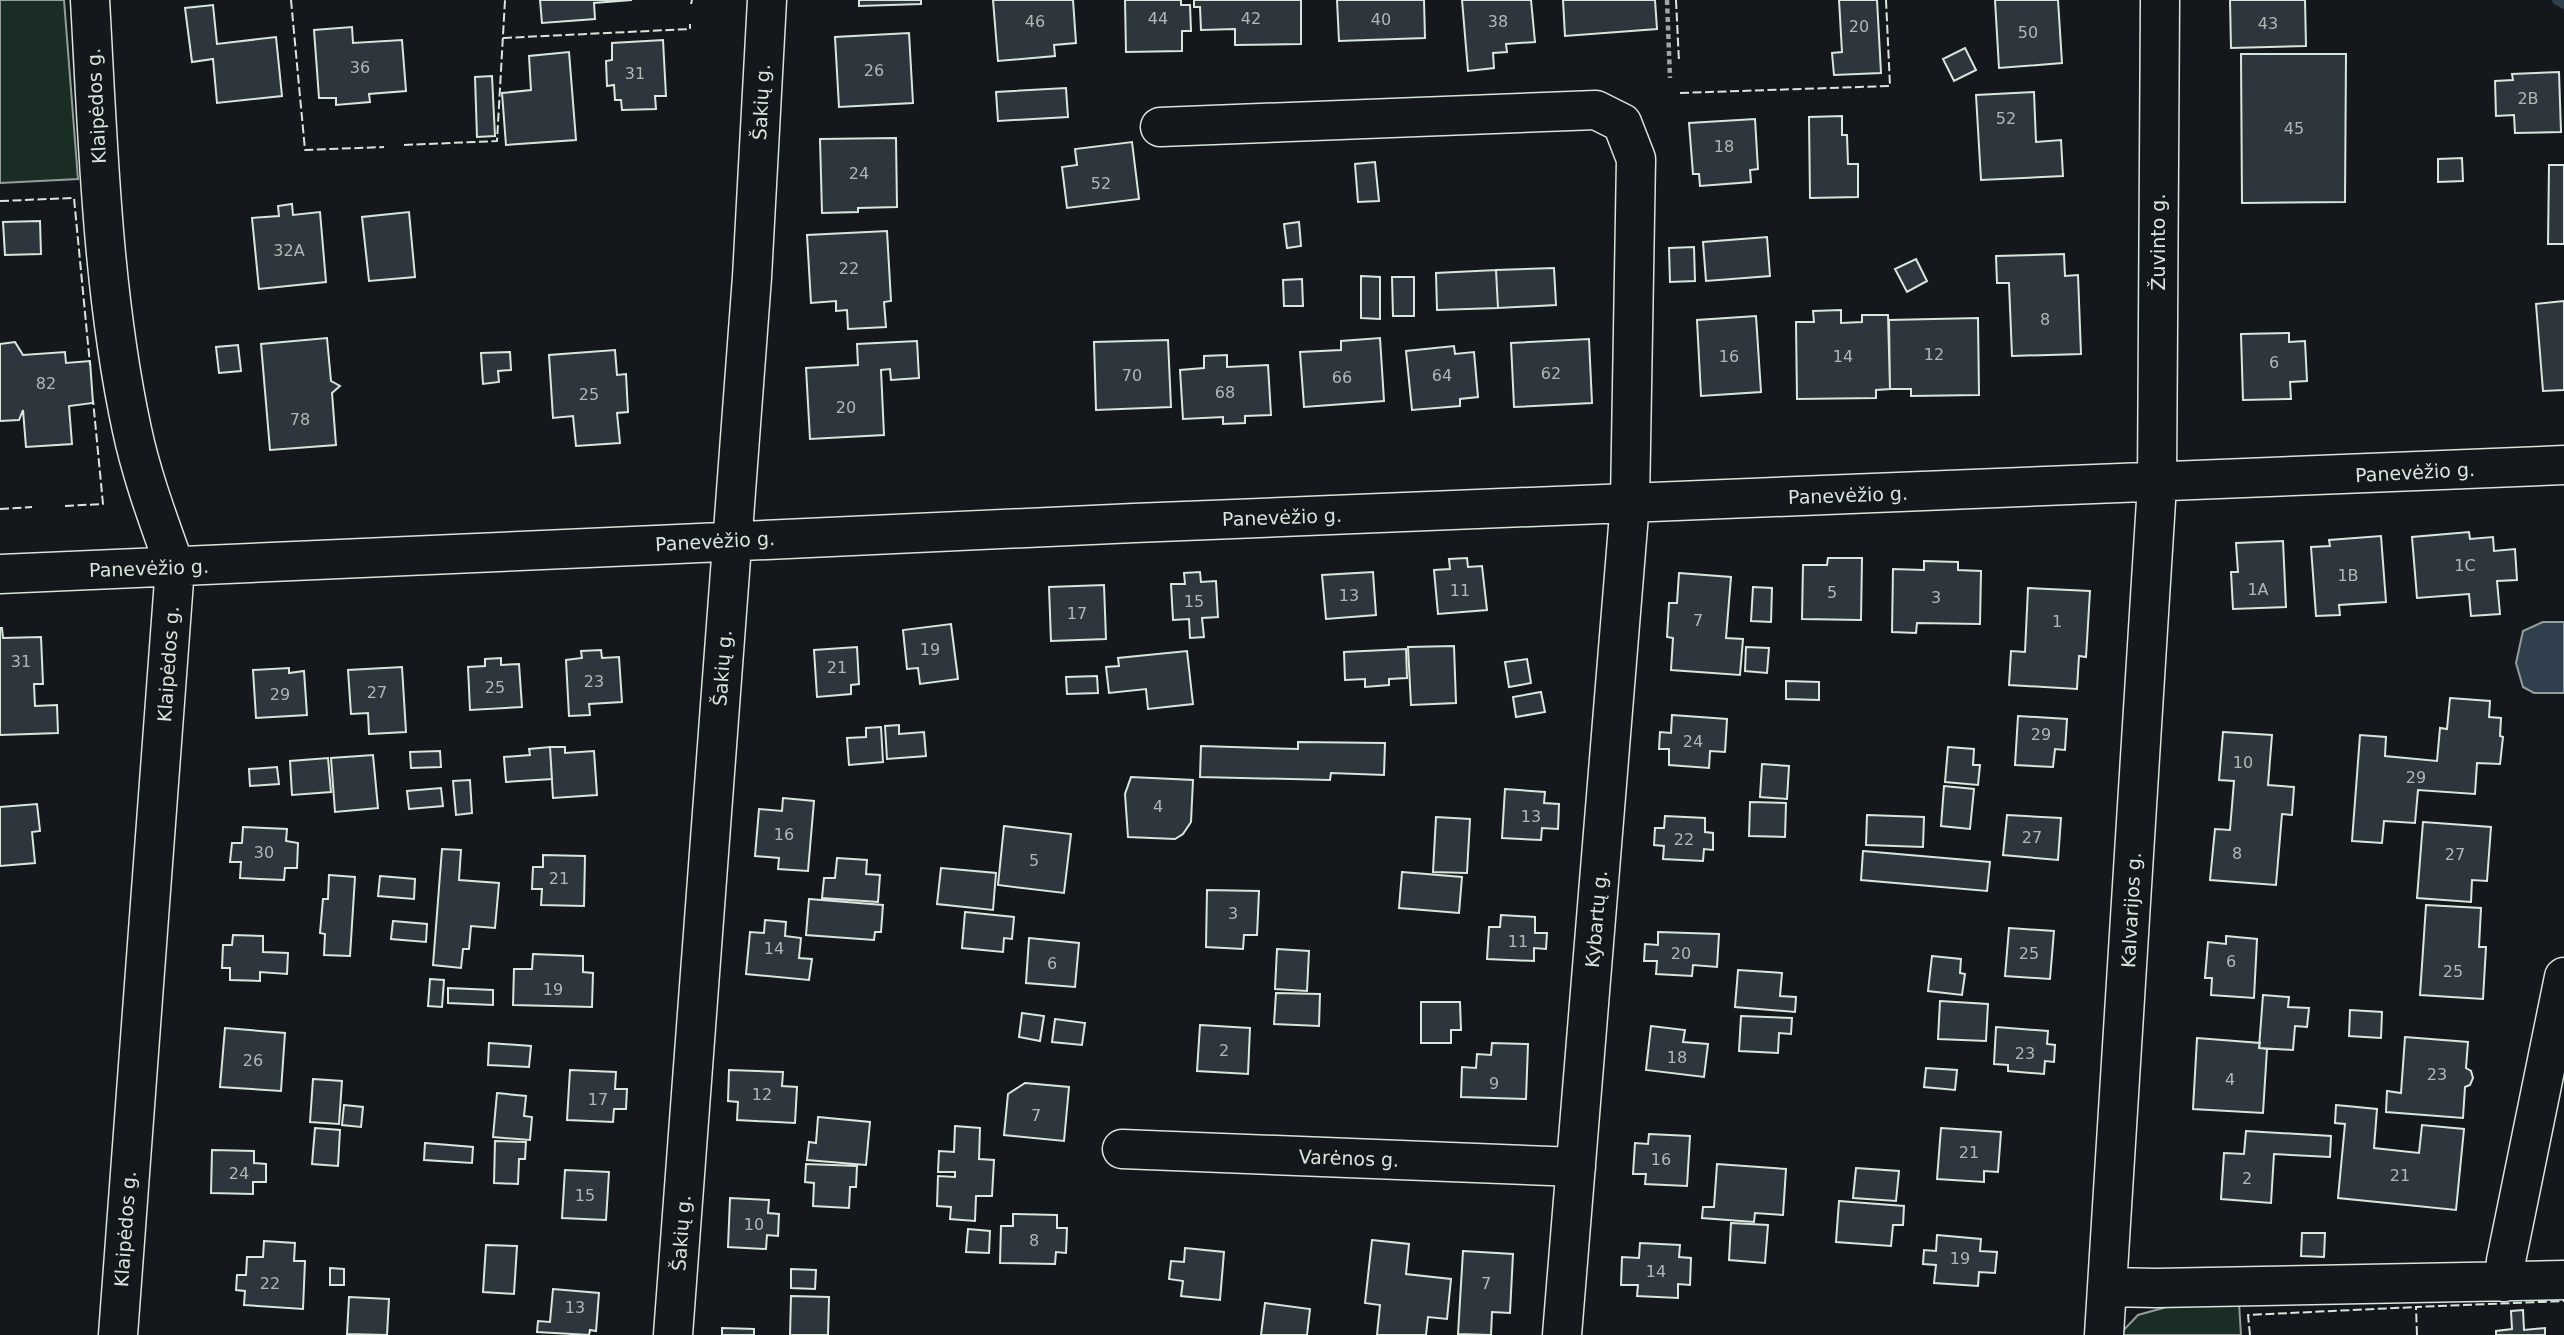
<svg xmlns="http://www.w3.org/2000/svg" width="2564" height="1335" viewBox="0 0 2564 1335" font-family="'DejaVu Sans',sans-serif">
  <style>
    .green { fill: #1a2d24; stroke: #939e99; stroke-width: 2 }
    .water { fill: #2f3f4d; stroke: #939e99; stroke-width: 2 }
    .lines { fill: none; stroke-linecap: round; stroke-linejoin: round }
    .stream { stroke: #2f3f4d; stroke-width: 10 }
    .building { fill: #2c363c; stroke: #d8e6dc; stroke-width: 2 }
    .minor-casing { stroke: #d8e6dc; stroke-width: 41 }
    .path { stroke: #9da8a2; stroke-width: 4.5; stroke-dasharray: 5 3.5; stroke-linecap: butt }
    .minor { stroke: #14181c; stroke-width: 38 }
    .fence { stroke: #d8e6dc; stroke-width: 2; stroke-dasharray: 9 3.5; stroke-linecap: butt }
    .labels { text-anchor: middle; stroke-width: 5; stroke-linejoin: round; paint-order: stroke }
    .number-label { font-size: 16px; fill: #adbab4 }
    .street-label { font-size: 19px; fill: #d8e6dc; stroke: #14181c }
  </style>
  <rect width="100%" height="100%" fill="#14181c"/>
  <path class="green" d="M0 0H64L78 179 0 183Z
    M2239 1303 2241 1335H2119L2138 1315 2174 1305Z"/>
  <path class="water" d="M2543 622H2564V693H2534L2523 687 2516 663 2523 631Z"/>
  <g class="lines">
    <path class="stream" d="M2557 0 2564 4"/>
  </g>
  <path class="building" d="M540 0H632L594 3 595 19 542 23Z
    M859 0H921V4L859 6Z
    M993 0H1073L1076 43 1054 45 1055 56 998 61Z
    M1125 0H1181V5H1190L1191 31H1182V51L1126 52Z
    M1194 0H1301V44L1235 45V29L1201 30 1200 7H1194Z
    M1337 0H1424L1425 38 1339 41Z
    M1462 0H1531L1535 42 1506 44 1507 52 1493 53 1494 68 1468 71Z
    M1563 0H1655L1657 29 1565 36Z
    M1839 0H1877L1881 73 1834 75 1832 53 1842 52Z
    M1995 0H2058L2062 63 1999 68Z
    M2230 0H2305L2306 46 2231 48Z
    M213 5 217 44 276 37 282 96 217 103 213 59 192 62 185 8Z
    M352 27 353 43 402 40 406 91 369 94 370 102 336 105V98H319L314 30Z
    M909 33 913 103 839 107 835 37Z
    M663 40 666 96H655L656 109 622 110 621 100H615L614 85 607 86 606 61 612 60V43Z
    M1965 48 1976 70 1954 81 1943 59Z
    M569 52 576 140 506 145 502 93 531 90 529 56Z
    M2241 54H2346L2345 202 2242 203Z
    M2559 72 2561 132 2515 133 2514 115 2496 116 2495 81 2513 80 2512 74Z
    M492 76 495 136 477 137 475 77Z
    M1066 88 1068 117 998 121 996 92Z
    M2034 92 2036 142 2061 140 2063 176 1981 180 1976 95Z
    M1842 116V135H1847L1848 164H1858V197L1810 198 1809 117Z
    M1755 119 1758 169 1750 170 1751 182 1700 186 1699 174H1693L1689 123Z
    M896 138 897 207 858 208V212L822 213 820 139Z
    M1132 142 1139 199 1067 208 1062 167 1077 165 1075 149Z
    M2462 158 2463 181 2438 182V159Z
    M1375 162 1379 201 1358 202 1355 164Z
    M2549 165H2564V244H2548Z
    M292 204 293 215 320 212 326 282 259 289 252 218 279 216 278 206Z
    M409 212 415 277 369 281 362 217Z
    M40 221 41 254 5 255 3 222Z
    M1299 222 1301 246 1287 248 1284 224Z
    M887 231 891 301 884 302 886 327 848 329 847 310 836 311V301L811 303 807 235Z
    M1767 237 1770 276 1706 281 1703 242Z
    M1694 247 1695 281 1670 282 1669 248Z
    M2064 254 2065 276 2078 275 2081 354 2012 356 2009 283H1997L1996 256Z
    M1916 259 1927 281 1907 292 1895 269Z
    M1554 268 1556 305 1498 308 1496 270Z
    M1496 270 1498 308 1437 310 1436 273Z
    M1361 276 1380 277V319L1361 318Z
    M1392 277H1414V316H1393Z
    M1302 279 1303 306H1284L1283 280Z
    M2564 301V390L2543 391 2536 304Z
    M1841 310V323L1862 322V315H1888L1890 389 1876 390V398L1797 399 1796 322H1814L1813 311Z
    M1756 316 1761 392 1701 396 1697 320Z
    M1978 318 1979 395 1911 396V389H1890L1889 320Z
    M2289 333V342L2305 341 2307 381 2290 382 2291 399 2243 400 2241 334Z
    M327 338 331 381 340 386 332 393 336 445 270 450 261 344Z
    M1380 338 1384 401 1304 407 1300 352 1341 350V341Z
    M1589 339 1592 403 1514 407 1511 343Z
    M1168 340 1171 407 1096 410 1094 342Z
    M917 341 919 378 891 380 890 369 881 370 884 435 810 439 806 368 858 365 857 344Z
    M15 342 23 355 65 352 66 363 90 361 93 403 69 406 72 444 26 447 23 410 19 420 0 421V344Z
    M238 345 241 371 219 373 216 347Z
    M1454 346 1455 354 1474 352 1478 397 1460 399V406L1412 410 1406 351Z
    M615 350 617 375 626 374 628 412 617 413 620 443 576 446 573 416 553 418 549 355Z
    M510 352 511 370 498 371 499 382 483 384 481 353Z
    M1227 355V367L1268 365 1271 415 1245 416V423L1223 424V417L1183 419 1180 370 1204 368V356Z
    M2469 532 2470 539 2493 537 2494 551 2515 549 2517 580 2497 581 2500 614 2471 616 2469 594 2417 598 2412 537Z
    M2381 536 2386 602 2339 605 2340 615 2316 616 2311 547 2330 546 2329 540Z
    M2283 541 2286 607 2233 609 2231 572H2238L2236 543Z
    M1467 558 1468 567 1482 566 1487 610 1438 614 1434 570 1450 569 1449 559Z
    M1828 558H1862L1861 620 1802 619 1803 565H1827Z
    M1924 561 1958 562V570L1981 571 1980 624 1917 623 1916 633 1892 632 1893 569 1924 570Z
    M1200 572 1201 582 1216 581 1218 617 1202 618 1204 637 1190 638 1189 619 1173 620 1171 584H1185L1184 573Z
    M1373 572 1376 615 1326 619 1322 575Z
    M1679 573 1731 577 1726 638 1743 639 1740 675 1671 670 1673 638 1667 637 1669 603H1677Z
    M1104 585 1106 639 1051 641 1049 587Z
    M1753 587 1772 588 1771 622 1751 621Z
    M2028 588 2090 591 2086 657 2079 656 2077 689 2009 685 2011 651 2025 652Z
    M951 624 958 679 920 684 918 668 907 669 903 630Z
    M0 628H2L3 638 41 637 43 684H34L35 706 57 705 58 733 0 735Z
    M1454 646 1456 703 1411 705 1408 647Z
    M857 647 859 684 851 685V694L817 697 814 650Z
    M1746 647 1769 648 1767 673 1745 671Z
    M1406 649 1407 678 1389 679V685L1365 687V679L1345 680 1344 652Z
    M601 650 602 658 619 657 622 702 589 704 590 715 569 716 566 660 582 658 581 651Z
    M1187 651 1193 704 1148 709 1146 689 1109 693 1106 667 1119 666 1118 658Z
    M501 658V665L519 664 522 707 470 710 468 667 485 666V659Z
    M1527 659 1531 683 1509 687 1505 662Z
    M402 667 406 732 369 734 368 713 351 714 348 670Z
    M289 668V673L304 671 307 715 256 718 253 670Z
    M1097 676 1098 693 1067 694 1066 677Z
    M1786 681 1819 682V700L1786 699Z
    M1541 692 1545 712 1516 717 1513 697Z
    M2450 698 2490 701 2489 717 2501 718 2500 736 2503 737 2500 764 2477 763 2475 794 2418 790 2415 823 2384 821 2382 843 2352 841 2360 735 2386 737 2385 756 2437 761 2440 728 2447 729Z
    M1672 715 1727 719 1725 752 1710 751 1709 768 1669 765V749H1659L1660 732 1671 733Z
    M2018 716 2067 719 2065 750 2055 749 2053 767 2015 765Z
    M899 725V734L924 732 926 756 887 759 885 726Z
    M881 727 883 762 849 765 847 738 866 737V728Z
    M2223 732 2272 735 2268 785 2294 787 2292 815 2282 814 2276 885 2210 880 2215 829 2230 830 2234 781 2219 780Z
    M1298 742 1385 743 1384 775 1331 773 1330 780 1200 777 1201 746 1298 749Z
    M550 747 552 779 506 782 504 757 530 755 529 749Z
    M550 747H565V753L594 751 597 795 553 798Z
    M1948 747 1974 749 1973 765H1980L1978 785 1945 782Z
    M440 751 441 767 411 768 410 752Z
    M373 755 378 808 335 812 331 758Z
    M328 758 331 792 292 795 290 761Z
    M1762 764 1789 766 1787 799 1760 797Z
    M277 767 279 784 250 786 249 769Z
    M1131 777 1193 780 1191 822 1183 834 1175 839 1128 837 1125 794Z
    M470 780 472 813 456 815 453 781Z
    M1944 786 1974 789 1970 829 1941 826Z
    M441 788 443 806 409 809 407 791Z
    M1505 789 1545 792 1544 803 1559 804 1558 829 1542 828 1541 840 1502 838Z
    M783 798 814 801 808 871 778 869 779 858 755 856 759 809 782 811Z
    M1750 802 1786 803 1785 837 1749 836Z
    M37 804 40 831 32 832 35 863 0 866V807Z
    M1867 815 1924 817 1923 847 1866 845Z
    M2007 815 2061 818 2058 860 2003 855Z
    M1665 816 1705 818V832L1713 833V850L1704 849 1703 861 1663 859 1664 846 1654 845 1655 828H1664Z
    M1436 817 1470 819 1467 873 1433 872Z
    M2423 822 2491 827 2487 881 2472 880 2471 902 2417 898Z
    M1004 826 1071 834 1064 893 998 885Z
    M243 827 287 829 286 841 298 843 297 868H285L284 880 240 878 241 862H230L232 843H242Z
    M442 849 461 850 459 880 499 883 495 928 471 926 469 949H463L461 968 433 965Z
    M1863 851 1990 862 1987 891 1861 880Z
    M543 855 585 856 584 906 541 905 542 889H532L533 867H543Z
    M837 858 867 860 866 874 880 875 878 902 822 898 824 878H835Z
    M941 868 996 873 993 910 937 904Z
    M1402 872 1462 877 1459 913 1399 908Z
    M329 875 355 877 350 956 324 955 325 934 320 933 323 899H328Z
    M380 876 415 879 414 899 378 896Z
    M1207 890 1259 891 1257 935H1244L1243 949 1206 947Z
    M809 899 883 905 881 932H875L874 940 806 935Z
    M2426 905 2481 908 2479 947H2486L2483 999 2420 995Z
    M965 912 1014 917 1012 939 1004 938 1003 952 962 948Z
    M1501 915 1535 917V933H1547L1546 949 1534 948V961L1487 959 1489 927H1500Z
    M765 920 786 922 785 936 801 938 799 958 812 959 809 980 746 974 750 932 764 933Z
    M393 921 427 924 426 942 391 939Z
    M2009 928 2054 931 2050 979 2005 976Z
    M1658 932 1719 934 1717 967 1693 965 1692 976 1656 974 1657 961H1644L1645 944 1658 945Z
    M233 935 263 936V952L288 953 287 974 260 972V981L230 980V968H222L223 945H232Z
    M2226 936 2257 939 2254 998 2211 995 2212 978H2205L2208 942 2226 944Z
    M1029 938 1079 943 1075 987 1026 983Z
    M1277 949 1309 951 1307 991 1275 989Z
    M533 954 583 956V972L593 973 592 1007 513 1005 514 969H532Z
    M1932 956 1961 959 1960 973 1965 974 1962 995 1928 991Z
    M1738 970 1782 973 1780 996 1796 997 1795 1012 1735 1007Z
    M430 979 444 980 442 1007 428 1006Z
    M448 988 493 990V1005L448 1003Z
    M1276 993 1320 994 1319 1026 1274 1024Z
    M2263 995 2289 997 2288 1007 2309 1008 2307 1027 2295 1026 2293 1050 2259 1048Z
    M1940 1001 1988 1004 1986 1041 1938 1039Z
    M1421 1002H1460L1461 1030H1451V1043H1421Z
    M2350 1010 2382 1012 2381 1038 2349 1036Z
    M1022 1013 1044 1016 1040 1041 1019 1037Z
    M1741 1016 1792 1018 1791 1034 1779 1033 1778 1053 1739 1051Z
    M1055 1019 1085 1023 1082 1045 1052 1042Z
    M1200 1025 1250 1028 1248 1074 1197 1071Z
    M1651 1026 1685 1030 1683 1042 1708 1044 1704 1077 1646 1070Z
    M1996 1027 2048 1031 2047 1044 2055 1045 2054 1062 2045 1061 2044 1074 2008 1071V1065L1994 1064Z
    M225 1028 285 1033 281 1091 220 1087Z
    M2405 1037 2468 1042 2466 1068 2471 1071 2473 1078 2470 1085 2465 1087 2463 1118 2386 1112 2387 1091 2401 1093Z
    M2197 1038 2260 1043 2259 1048 2267 1049 2263 1113 2193 1109Z
    M489 1043 531 1046 529 1067 488 1065Z
    M1492 1043 1528 1044 1526 1099 1461 1097 1462 1067 1476 1068 1477 1054 1491 1055Z
    M1926 1068 1957 1070 1955 1090 1924 1087Z
    M570 1070 616 1072 615 1089H627L626 1109H614L613 1122 567 1120Z
    M729 1070 783 1072 782 1086 797 1087 795 1123 737 1120 738 1102 728 1101Z
    M313 1079 342 1081 339 1124 310 1122Z
    M1025 1083 1069 1087 1064 1141 1004 1135 1008 1094Z
    M497 1093 526 1096 524 1116 532 1117 530 1140 493 1137Z
    M344 1105 363 1107 361 1127 342 1125Z
    M2336 1105 2377 1109 2374 1148 2419 1153 2422 1125 2464 1129 2456 1210 2338 1198 2345 1124 2335 1123Z
    M818 1117 870 1122 866 1165 807 1160 809 1142 816 1143Z
    M955 1126 980 1128 979 1159 994 1160 992 1196H976L975 1221 950 1219 951 1207 937 1206 938 1176 955 1177V1172H938L939 1151 954 1152Z
    M315 1128 340 1130 338 1166 312 1164Z
    M1941 1128 2001 1132 1998 1172 1984 1171V1182L1937 1179Z
    M2246 1131 2331 1136 2330 1157 2274 1154 2271 1203 2221 1199 2224 1153 2244 1154Z
    M1649 1134 1690 1136 1687 1186 1645 1184 1646 1174H1633L1635 1143 1648 1144Z
    M495 1141 526 1142 525 1159H519L518 1184 494 1183Z
    M425 1143 473 1147 472 1163 424 1160Z
    M212 1150 254 1151V1163L266 1164V1182H253V1194L211 1193Z
    M806 1164 857 1166 856 1187H850L849 1208 813 1206 814 1183 805 1182Z
    M1717 1164 1786 1169 1783 1215 1755 1213 1754 1222 1702 1218 1703 1207H1714Z
    M1856 1168 1899 1171 1896 1201 1853 1198Z
    M565 1170 609 1172 606 1220 562 1218Z
    M730 1198 769 1200 768 1213 779 1214 778 1236 767 1235 766 1249 728 1247Z
    M1839 1201 1904 1206 1903 1225H1893L1891 1246 1836 1242Z
    M1013 1214 1057 1215V1228H1067L1066 1253 1056 1252 1055 1264 1000 1263 1001 1226H1013Z
    M1731 1223 1768 1225 1765 1263 1729 1260Z
    M968 1229 990 1231 989 1253 966 1252Z
    M2302 1233H2325L2324 1257 2301 1256Z
    M1937 1235 1981 1239 1980 1251 1997 1252 1995 1273 1979 1272 1978 1286 1934 1283 1936 1265 1923 1264 1924 1250 1936 1251Z
    M1372 1240 1409 1244 1406 1274 1451 1279 1447 1319 1428 1317 1426 1335H1377L1380 1305 1365 1303Z
    M264 1241 295 1243 294 1261H305L303 1309 244 1305 245 1291 236 1290 237 1275H246L247 1257H263Z
    M1640 1243 1680 1245 1679 1257 1691 1258 1690 1285 1678 1284V1298L1637 1296 1638 1285H1621L1622 1257 1639 1258Z
    M486 1245 517 1246 514 1294 483 1292Z
    M1185 1248 1224 1252 1220 1300 1181 1296 1183 1281 1169 1279 1171 1261 1184 1262Z
    M1463 1251 1513 1254 1510 1313 1492 1312 1491 1335 1458 1334Z
    M330 1268 344 1269V1285H330Z
    M791 1269 816 1270 815 1289 791 1288Z
    M553 1289 599 1293 596 1331 590 1330 589 1335 537 1332 538 1321 550 1322Z
    M791 1296 829 1297 828 1335H790Z
    M349 1297 389 1299 387 1335 347 1334Z
    M1265 1303 1310 1309 1307 1335H1261Z
    M2523 1310 2524 1330 2545 1328V1335H2496V1331L2512 1329 2511 1311Z
    M722 1328 754 1329V1335H722Z"/>
  <g class="lines">
    <defs>
      <path id="minor" d="M90 0C98 142 102 291 132 430 142 477 159 522 175 567L118 1335
        M1160 127 1596 110 1622 123 1636 159 1630 502 1562 1335
        M0 574C378 560 756 539 1134 523 1610 503 2087 488 2564 465
        M1122 1149 1576 1167
        M2504 1282 2506 1261 2564 977
        M2108 1287 2156 1288 2564 1280
        M673 1335 752 277 767 0
        M2104 1335 2157 485 2160 0"/>
    </defs>
    <use href="#minor" class="minor-casing"/>
    <path class="path" d="M1667 0 1670 78"/>
    <use href="#minor" class="minor"/>
    <path class="fence" d="M291 0 305 150 384 147
      M1676 0 1679 62
      M691 4 692 0
      M503 38 690 29V24
      M1680 93 1890 86 1886 0
      M404 145 497 141 505 0
      M0 201 74 198 90 365
      M65 506 103 504 93 400
      M0 509 32 507
      M2250 1335 2248 1315 2416 1307
      M2417 1335 2416 1307 2564 1301"/>
  </g>
  <g class="labels">
    <g class="number-label">
      <text x="1158" y="24">44</text>
      <text x="1251" y="24">42</text>
      <text x="1381" y="25">40</text>
      <text x="1035" y="27">46</text>
      <text x="1498" y="27">38</text>
      <text x="2268" y="29">43</text>
      <text x="1859" y="32">20</text>
      <text x="2028" y="38">50</text>
      <text x="360" y="73">36</text>
      <text x="874" y="76">26</text>
      <text x="635" y="79">31</text>
      <text x="2528" y="104">2B</text>
      <text x="2006" y="124">52</text>
      <text x="2294" y="134">45</text>
      <text x="1724" y="152">18</text>
      <text x="859" y="179">24</text>
      <text x="1101" y="189">52</text>
      <text x="289" y="256">32A</text>
      <text x="849" y="274">22</text>
      <text x="2045" y="325">8</text>
      <text x="1934" y="360">12</text>
      <text x="1729" y="362">16</text>
      <text x="1843" y="362">14</text>
      <text x="2274" y="368">6</text>
      <text x="1551" y="379">62</text>
      <text x="1132" y="381">70</text>
      <text x="1442" y="381">64</text>
      <text x="1342" y="383">66</text>
      <text x="46" y="389">82</text>
      <text x="1225" y="398">68</text>
      <text x="589" y="400">25</text>
      <text x="846" y="413">20</text>
      <text x="300" y="425">78</text>
      <text x="2465" y="571">1C</text>
      <text x="2348" y="581">1B</text>
      <text x="2258" y="595">1A</text>
      <text x="1460" y="596">11</text>
      <text x="1832" y="598">5</text>
      <text x="1349" y="601">13</text>
      <text x="1936" y="603">3</text>
      <text x="1194" y="607">15</text>
      <text x="1077" y="619">17</text>
      <text x="1698" y="626">7</text>
      <text x="2057" y="627">1</text>
      <text x="930" y="655">19</text>
      <text x="21" y="667">31</text>
      <text x="837" y="673">21</text>
      <text x="594" y="687">23</text>
      <text x="495" y="693">25</text>
      <text x="377" y="698">27</text>
      <text x="280" y="700">29</text>
      <text x="2041" y="740">29</text>
      <text x="1693" y="747">24</text>
      <text x="2243" y="768">10</text>
      <text x="2416" y="783">29</text>
      <text x="1158" y="812">4</text>
      <text x="1531" y="822">13</text>
      <text x="784" y="840">16</text>
      <text x="2032" y="843">27</text>
      <text x="1684" y="845">22</text>
      <text x="264" y="858">30</text>
      <text x="2237" y="859">8</text>
      <text x="2455" y="860">27</text>
      <text x="1034" y="866">5</text>
      <text x="559" y="884">21</text>
      <text x="1233" y="919">3</text>
      <text x="1518" y="947">11</text>
      <text x="774" y="954">14</text>
      <text x="1681" y="959">20</text>
      <text x="2029" y="959">25</text>
      <text x="2231" y="967">6</text>
      <text x="1052" y="969">6</text>
      <text x="2453" y="977">25</text>
      <text x="553" y="995">19</text>
      <text x="1224" y="1056">2</text>
      <text x="2025" y="1059">23</text>
      <text x="1677" y="1063">18</text>
      <text x="253" y="1066">26</text>
      <text x="2437" y="1080">23</text>
      <text x="2230" y="1085">4</text>
      <text x="1494" y="1089">9</text>
      <text x="762" y="1100">12</text>
      <text x="598" y="1105">17</text>
      <text x="1036" y="1121">7</text>
      <text x="1969" y="1158">21</text>
      <text x="1661" y="1165">16</text>
      <text x="239" y="1179">24</text>
      <text x="2400" y="1181">21</text>
      <text x="2247" y="1184">2</text>
      <text x="585" y="1201">15</text>
      <text x="754" y="1230">10</text>
      <text x="1034" y="1246">8</text>
      <text x="1960" y="1264">19</text>
      <text x="1656" y="1277">14</text>
      <text x="270" y="1289">22</text>
      <text x="1486" y="1289">7</text>
      <text x="575" y="1313">13</text>
    </g>
    <g class="street-label">
      <text transform="translate(761 102) rotate(-87)" y="7">Šakių g.</text>
      <text transform="translate(96 106) rotate(-93)" y="7">Klaipėdos g.</text>
      <text transform="translate(2158 242) rotate(-90)" y="7">Žuvinto g.</text>
      <text transform="translate(2415 472) rotate(-3)" y="7">Panevėžio g.</text>
      <text transform="translate(1848 495) rotate(-2)" y="7">Panevėžio g.</text>
      <text transform="translate(1282 517) rotate(-2)" y="7">Panevėžio g.</text>
      <text transform="translate(715 541) rotate(-3)" y="7">Panevėžio g.</text>
      <text transform="translate(149 568) rotate(-2)" y="7">Panevėžio g.</text>
      <text transform="translate(168 664) rotate(-86)" y="7">Klaipėdos g.</text>
      <text transform="translate(722 668) rotate(-86)" y="7">Šakių g.</text>
      <text transform="translate(2131 910) rotate(-87)" y="7">Kalvarijos g.</text>
      <text transform="translate(1596 919) rotate(-85)" y="7">Kybartų g.</text>
      <text transform="translate(1349 1158) rotate(2)" y="7">Varėnos g.</text>
      <text transform="translate(125 1229) rotate(-86)" y="7">Klaipėdos g.</text>
      <text transform="translate(681 1233) rotate(-86)" y="7">Šakių g.</text>
    </g>
  </g>
</svg>
